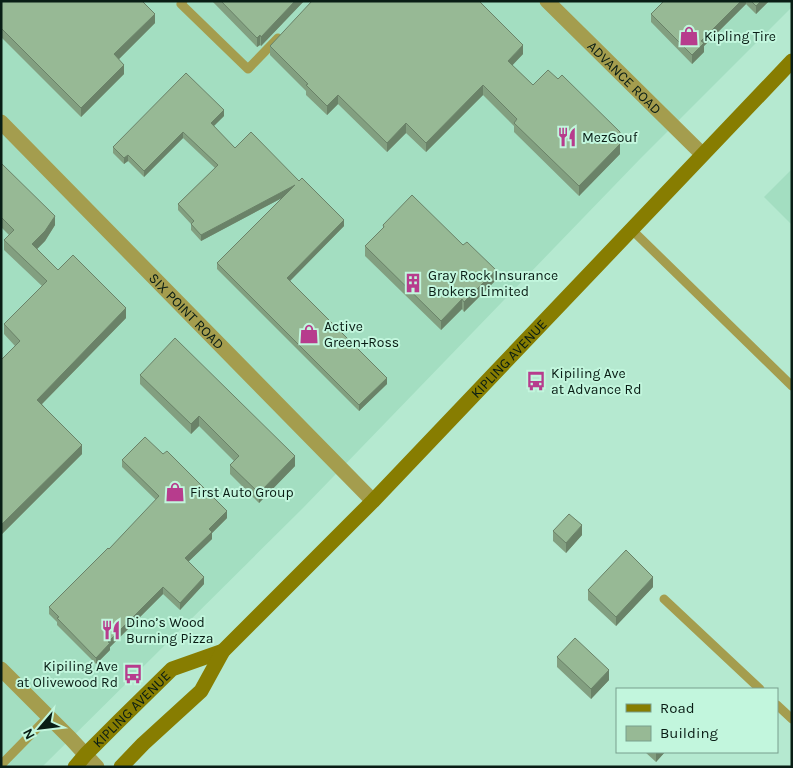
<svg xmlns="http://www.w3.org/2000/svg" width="793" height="768" viewBox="0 0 793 768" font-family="Karla,sans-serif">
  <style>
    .built { fill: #a3dec1 }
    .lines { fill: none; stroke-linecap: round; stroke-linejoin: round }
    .lane { stroke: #a49d4e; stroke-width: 9 }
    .street { stroke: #a49d4e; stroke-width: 15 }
    .secondary { stroke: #877d01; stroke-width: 15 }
    .wall { fill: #829f80 }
    .shaded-wall { fill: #6a8268 }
    .building { fill: #97b995; stroke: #6a8268 }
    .labels { text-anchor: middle; stroke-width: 4; stroke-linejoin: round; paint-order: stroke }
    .poi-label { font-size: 14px; fill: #091d15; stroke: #c2f6dd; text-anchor: start }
    .street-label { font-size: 14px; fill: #091d15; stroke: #c2f6dd }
  </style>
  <rect width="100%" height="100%" fill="#b5e9d0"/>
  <path class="built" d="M1 1H792V7L640 159 303 508 42 767H1Z
    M792 169V225L764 197Z"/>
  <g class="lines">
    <path class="lane" d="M183 1 181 4 248 69 278 38
      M631 229 792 386
      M664 599 760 689
      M777 705 792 719
      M1 765 49 716"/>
    <g class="street">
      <path id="s1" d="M547 1 702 154"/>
      <path id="s2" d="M1 122 373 501"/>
      <path d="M1 669 71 739 97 767"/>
    </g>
    <g class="secondary">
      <path id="s3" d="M75 767 86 754 119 721 172 669 223 651"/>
      <path id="s4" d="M121 767 143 744 201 691 223 651 373 501 792 61"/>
    </g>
  </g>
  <path class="wall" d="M1 1 155 23 119 59 124 74 81 117 1 37Z
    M212 1H304L261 46 260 45 257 47Z
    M664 1H769L756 14 746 4 704 46V52L692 64 651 22V14Z
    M270 46 523 54 512 65 533 85 620 154 579 196 514 132V126L483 95 426 152 406 133 387 152 338 104 327 115 306 95V91L270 55Z
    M224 116 213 126 235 148 299 181 344 226 290 281 387 384 359 411 217 269V263L282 198 201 241 191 230V224L178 210V204L215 168 183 138 144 177 128 161 124 164 113 153V147Z
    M1 163 55 225 45 241 37 249 58 270 126 318 42 404 82 454 1 535 15 346 4 334V324L42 286 4 250V240L9 235 1 227Z
    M383 225 496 280 464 312 462 309 441 330 365 256V246L383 228Z
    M140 375 295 466 259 503 230 474V465L234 461 199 426 191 434 140 384Z
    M122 460 227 518 212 533V539L188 562 204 584 180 610 163 594 110 647V650L96 664 57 625V622L49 614V607L109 549 156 500 122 467Z
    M553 531 582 535 566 553 553 541Z
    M653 587 616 626 588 600V590Z
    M557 657 609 680 591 699 557 667Z
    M645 752H665L656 762Z"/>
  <path class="shaded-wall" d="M295 1H304L261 46V37Z
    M741 1H746V4L704 46V52L692 64V55L701 41Z
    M761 1H769L756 14V6Z
    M155 14V23L114 64V54Z
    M260 35V45L257 47V38Z
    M523 45V54L508 70V61Z
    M124 65V74L81 117V108Z
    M483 85V95L426 152V143Z
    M338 95V104L327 115V106Z
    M224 110V116L211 129V123Z
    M406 123V133L387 152V143Z
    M183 132V138L144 177V171Z
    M620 144V154L579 196V186Z
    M128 155V161L124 164V158Z
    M295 185V191L201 241V235Z
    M55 216V225L45 241 32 254V244Z
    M344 220V226L287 284V278Z
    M496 270V280L464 312V302Z
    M462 299V309L441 330V321Z
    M126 308V318L37 409V400Z
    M387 378V384L359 411V405Z
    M199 416V426L191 434V424Z
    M82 445V454L1 535V525Z
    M295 456V466L259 503V493Z
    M227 511V518L212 533V539L185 565V558L209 529Z
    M582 525V535L566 553V543Z
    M204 577V584L180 610V603Z
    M653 577V587L616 626V617Z
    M163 587V594L110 647V650L96 664V658L108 642Z
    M609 670V680L591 699V689Z
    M656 752H665L656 762Z"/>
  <path class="building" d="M1 1H142L155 14 114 54 124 65 81 108 1 28Z
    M221 1H295L261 37 260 35 257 38Z
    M312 1H479L523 45 508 61 533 85 548 70 558 79 562 75 620 132V144L579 186 514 123 517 119 483 85 426 143 406 123 387 143 338 95 327 106 306 85 308 84 270 46Z
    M664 1H741L701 41 704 43 692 55 651 14Z
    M751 1H761L756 6Z
    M186 73 224 110 211 123 235 148 251 132 299 181 302 178 344 220 287 278 387 378 359 405 217 263 295 185 201 235 191 224 194 221 178 204 218 165 183 132 144 171 128 155 124 158 113 147Z
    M1 163 55 216 45 231 32 244 58 270 73 255 126 308 37 400 82 445 1 525V360L20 341 4 324 47 281 4 240 14 230 1 217Z
    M412 195 463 245 467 242 496 270 464 302 462 299 441 321 365 246 384 227 383 225Z
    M175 338 295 456 259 493 230 465 239 456 199 416 191 424 140 375Z
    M145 437 163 454 167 451 227 511 209 529 212 532 185 558 204 577 180 603 163 587 108 642 110 643 96 658 57 618 59 617 49 607 108 548 109 549 159 496 122 460Z
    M569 514 582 525 566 543 553 531Z
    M626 550 653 577 616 617 588 590Z
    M575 638 609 670 591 689 557 657Z"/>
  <defs>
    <symbol id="shop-bare" viewBox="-9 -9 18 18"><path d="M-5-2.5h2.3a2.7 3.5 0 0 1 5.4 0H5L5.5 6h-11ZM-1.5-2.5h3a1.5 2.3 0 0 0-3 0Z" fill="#b73c8d" stroke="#c2f6dd" stroke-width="2.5" paint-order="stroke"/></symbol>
    <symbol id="restaurant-bare" viewBox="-9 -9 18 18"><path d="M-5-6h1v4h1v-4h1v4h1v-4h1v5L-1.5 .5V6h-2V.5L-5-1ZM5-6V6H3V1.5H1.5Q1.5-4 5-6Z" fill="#b73c8d" stroke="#c2f6dd" stroke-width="2.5" paint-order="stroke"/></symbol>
    <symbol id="building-bare" viewBox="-9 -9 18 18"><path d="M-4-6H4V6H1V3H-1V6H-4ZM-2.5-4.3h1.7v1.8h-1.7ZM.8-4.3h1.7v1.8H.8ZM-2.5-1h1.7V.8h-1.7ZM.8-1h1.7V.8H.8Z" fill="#b73c8d" stroke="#c2f6dd" stroke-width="2.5" paint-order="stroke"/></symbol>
    <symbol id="bus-bare" viewBox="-9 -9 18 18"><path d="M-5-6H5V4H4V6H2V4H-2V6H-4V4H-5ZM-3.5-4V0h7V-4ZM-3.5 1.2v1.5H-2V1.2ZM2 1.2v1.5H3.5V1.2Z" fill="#b73c8d" stroke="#c2f6dd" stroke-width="2.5" paint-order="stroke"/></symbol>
  </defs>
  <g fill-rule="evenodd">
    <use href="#shop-bare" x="675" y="22" width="28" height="28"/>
    <use href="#restaurant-bare" x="553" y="123" width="28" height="28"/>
    <use href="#building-bare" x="399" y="269" width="28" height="28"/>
    <use href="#shop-bare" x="295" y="320" width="28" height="28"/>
    <use href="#bus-bare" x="522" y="367" width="28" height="28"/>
    <use href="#shop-bare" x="161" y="478" width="28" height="28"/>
    <use href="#restaurant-bare" x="97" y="616" width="28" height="28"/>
    <use href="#bus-bare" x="119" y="660" width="28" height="28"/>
  </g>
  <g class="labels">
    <g class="poi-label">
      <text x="704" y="41">Kipling Tire</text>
      <text x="582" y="142">MezGouf</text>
      <text x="428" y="280">Gray Rock Insurance<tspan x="428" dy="16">Brokers Limited</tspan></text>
      <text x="324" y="331">Active<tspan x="324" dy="16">Green+Ross</tspan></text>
      <text x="551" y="378">Kipiling Ave<tspan x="551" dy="16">at Advance Rd</tspan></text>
      <text x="190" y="497">First Auto Group</text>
      <text x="126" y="627">Dino’s Wood<tspan x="126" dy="16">Burning Pizza</tspan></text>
      <text x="118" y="671" text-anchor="end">Kipiling Ave<tspan x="118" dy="16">at Olivewood Rd</tspan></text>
    </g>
    <g class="street-label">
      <text dy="5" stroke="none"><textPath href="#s1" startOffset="109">ADVANCE ROAD</textPath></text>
      <text dy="5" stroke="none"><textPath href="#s2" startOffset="265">SIX POINT ROAD</textPath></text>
      <text dy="5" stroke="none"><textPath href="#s4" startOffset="565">KIPLING AVENUE</textPath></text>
      <text dy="5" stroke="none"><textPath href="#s3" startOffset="81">KIPLING AVENUE</textPath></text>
    </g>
  </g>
  <rect width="793" height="768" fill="none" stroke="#091d15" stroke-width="5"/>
  <rect x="616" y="688" width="162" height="65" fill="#c2f6dd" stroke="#789f8d"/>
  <rect x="626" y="704" width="25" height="8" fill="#877d01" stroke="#789f8d"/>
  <text x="660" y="713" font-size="15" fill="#091d15">Road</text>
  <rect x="626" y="726" width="25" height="15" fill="#97b995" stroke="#789f8d"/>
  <text x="660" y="738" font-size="15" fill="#091d15">Building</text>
  <g transform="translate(40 728) rotate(242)" stroke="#c2f6dd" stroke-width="4" paint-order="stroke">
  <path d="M0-4L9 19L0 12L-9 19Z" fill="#091d15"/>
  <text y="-8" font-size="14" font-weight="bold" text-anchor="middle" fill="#091d15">N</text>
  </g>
</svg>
